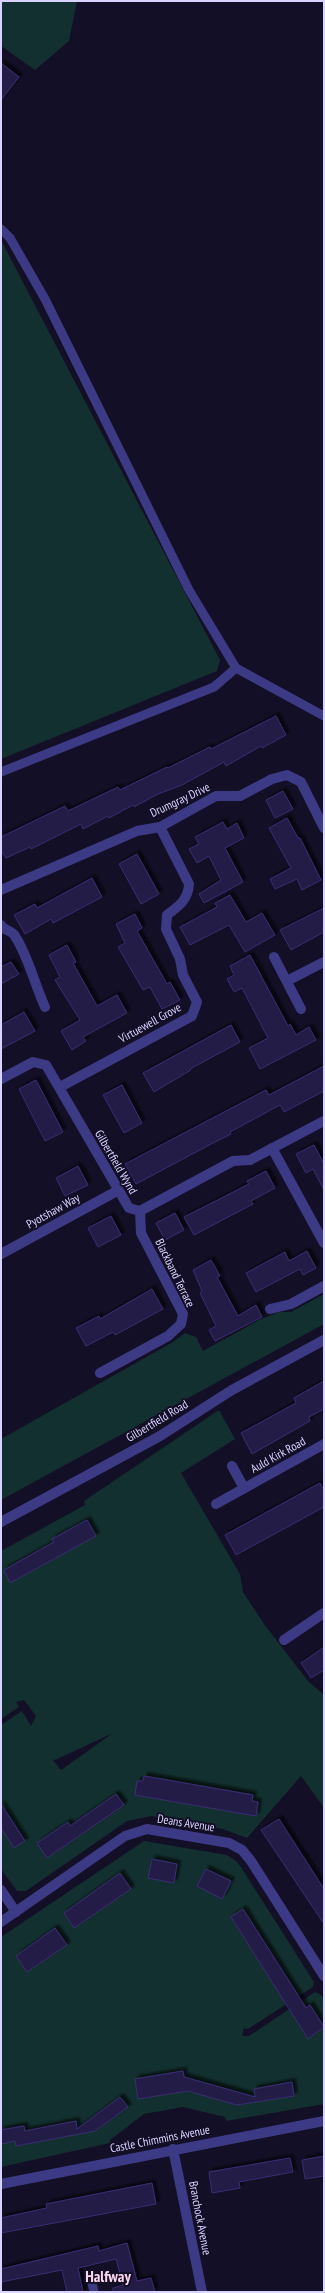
<svg xmlns="http://www.w3.org/2000/svg" width="325" height="2293" viewBox="0 0 325 2293" font-family="'PT Sans Narrow',sans-serif">
  <style>
    .green { fill: #12302f; fill-rule: evenodd }
    .building { fill: #241b47; stroke: #3b2d73; filter: url(#shadow) }
    .lines { fill: none; stroke-linecap: round; stroke-linejoin: round }
    .service { stroke: #3d3a85; stroke-width: 9 }
    .minor { stroke: #3d3a85; stroke-width: 10 }
    .labels { text-anchor: middle; stroke-width: 4; stroke-linejoin: round; paint-order: stroke }
    .street-label { font-size: 12px; fill: #d9d4ff; stroke: #130f26 }
    .district-label { font-size: 16px; font-weight: bold; fill: #ffd6f0; stroke: #130f26 }
  </style>
  <defs>
    <filter id="shadow"><feDropShadow dx="3.5" dy="-3.5" stdDeviation="1" flood-color="#0009"/></filter>
  </defs>
  <rect width="100%" height="100%" fill="#130f26"/>
  <path class="green" d="M1 1H77L69 41 35 70 1 46Z
    M1 240 220 660 217 671 1 759Z
    M324 1294V1324L1 1500V1439L173 1342 185 1333 196 1337 203 1351 261 1319 279 1312H291Z
    M219 1410 235 1439 181 1473 240 1574 243 1592 264 1624 308 1681 324 1695V1808L301 1776 247 1838 223 1829 151 1816 127 1821 26 1891H17L1 1869V1725L22 1711 31 1726 36 1716 24 1700 16 1702 19 1707 1 1719V1551L85 1505 84 1501ZM113 1733 61 1770 52 1759 55 1760Z
    M144 1841 227 1855 236 1861 241 1867 314 1982 313 1987 248 2029 244 2028 242 2036H249L315 1992 321 1995 324 1999V2104L226 2121 225 2117 183 2107 144 2114 110 2140V2143L1 2167V1937Z"/>
  <path class="building" d="M1 63 19 77 1 100Z
    M276 716 286 735 262 748 261 746 226 766 224 762 182 785 158 794 134 807 133 805 109 818 108 816 83 829 81 824 31 849 30 847 6 858 1 850V837L65 806 68 811 118 787 120 790 167 767 168 768 210 747 211 749Z
    M283 791 293 809 275 818 266 800Z
    M287 818 298 838H300L321 880 302 890 297 879 275 889 270 879 291 868 269 828Z
    M223 822 227 829 237 823 244 838 225 848 243 882 204 903 199 894 221 880 209 856 197 863 189 849 199 844 195 837Z
    M137 854 159 894 141 904 119 864Z
    M92 878 102 897 53 923 51 919 25 934 14 915 35 904 37 908Z
    M230 895 246 922 262 913 275 935 245 952 229 925 190 945 180 927 217 907 215 903Z
    M324 908V932L291 950 280 930Z
    M135 914 142 928 137 931 167 984 170 982 180 1000 162 1009 150 987 143 990 118 947 125 943 116 924Z
    M67 945 76 962 73 963 97 1006 117 995 127 1013 83 1037 86 1041 72 1050 61 1031 80 1020 55 980 60 977 49 955Z
    M250 955 288 1026 290 1024 296 1035 309 1027 316 1040 260 1069 249 1048 268 1038 242 988 234 992 227 979 234 975 230 966Z
    M11 962 19 974 1 984V967Z
    M24 1012 35 1031 1 1049V1025Z
    M231 1025 240 1042 190 1069 191 1070 154 1092 143 1073Z
    M324 1066V1091L284 1112 280 1105 230 1132 231 1134 213 1143 136 1184 125 1164 266 1090 269 1095Z
    M36 1080 63 1132 45 1141 19 1089Z
    M122 1085 142 1123 124 1133 103 1095Z
    M314 1145 324 1164V1190L313 1169 306 1173 296 1154Z
    M78 1166 88 1185 65 1196 56 1178Z
    M266 1171 275 1188 251 1201 253 1204 194 1235 184 1217 249 1184 247 1181Z
    M175 1213 184 1230 165 1240 156 1223Z
    M111 1216 121 1235 98 1247 88 1228Z
    M307 1251 316 1268 303 1275 300 1269 256 1292 246 1273 285 1252 289 1261Z
    M211 1260 220 1276 217 1277 238 1316 256 1305 262 1317 215 1341 209 1330 216 1326 200 1293 202 1291 193 1270Z
    M152 1289 163 1309 115 1335 113 1332 86 1346 76 1328 99 1316 100 1319Z
    M324 1381V1409L309 1417 310 1421 252 1454 241 1433 296 1403 294 1398Z
    M320 1483 324 1490V1507L236 1555 225 1535Z
    M87 1520 96 1536 10 1583 4 1570 54 1542 52 1539Z
    M324 1647V1670L311 1678 301 1663Z
    M144 1776 253 1795 252 1801 258 1802 256 1816 135 1795 137 1781H143Z
    M116 1794 124 1805 47 1858 37 1843 68 1822 70 1826Z
    M1 1804 25 1841 14 1848 1 1828Z
    M279 1819 324 1889V1924L261 1830Z
    M152 1859 177 1864 174 1883 148 1878Z
    M206 1869 231 1881 222 1899 197 1886Z
    M120 1873 131 1889 74 1928 64 1913Z
    M243 1909 306 2008 310 2005 324 2027 308 2039 231 1917Z
    M55 1928 67 1945 27 1972 16 1956Z
    M183 2071 184 2077 255 2097 254 2089 292 2082 294 2096 237 2105 188 2091 138 2099 135 2079Z
    M120 2097 128 2107 95 2131 16 2146 15 2141 1 2144V2130L24 2126 25 2131 76 2121 77 2129Z
    M324 2156V2176L305 2179 302 2160Z
    M290 2158 293 2172 239 2182 240 2188 212 2193 209 2172Z
    M152 2183 156 2204 1 2233V2218L47 2208 46 2204Z
    M127 2243 137 2281 151 2278 155 2292H113V2288L123 2285 116 2259 78 2268 83 2292H67L62 2270 1 2282V2269L98 2246 99 2251Z"/>
  <g class="lines">
    <path class="service" d="M1 229 10 238 45 299 189 590 236 668 324 716
      M1 772 214 687 236 668
      M92 2283 94 2292"/>
    <path class="minor" d="M1 890 137 831 160 827 216 796H240L272 779 287 775 301 782 324 828
      M1 925C4 931 12 930 15 936 29 958 34 983 45 1007
      M274 957 301 1009
      M287 981 324 962
      M1 1079 33 1062 46 1065 129 1208 140 1211 233 1161 250 1160 324 1121
      M60 1087 192 1016 197 1002 183 975 180 959 166 929 167 915C179 906 188 900 189 884L160 827
      M272 1148 324 1243
      M1 1254 117 1191
      M270 1309 291 1304 324 1286
      M100 1373 168 1336 181 1324 183 1314 141 1233 140 1211
      M232 1466 244 1488
      M216 1504 324 1444
      M1 1522 160 1436 232 1390 324 1340
      M284 1640 324 1613
      M1 1890 16 1912
      M1 1922 125 1836 147 1829 229 1843 242 1850 251 1861 324 1976
      M173 2149 202 2292
      M1 2184 324 2121"/>
  </g>
  <g class="labels">
    <g class="street-label">
      <text transform="translate(180 800) rotate(-25)" y="4">Drumgray Drive</text>
      <text transform="translate(150 1023) rotate(-29)" y="4">Virtuewell Grove</text>
      <text transform="translate(116 1162) rotate(60)" y="4">Gilbertfield Wynd</text>
      <text transform="translate(53 1211) rotate(-29)" y="4">Pyotshaw Way</text>
      <text transform="translate(175 1273) rotate(64)" y="4">Blackband Terrace</text>
      <text transform="translate(157 1421) rotate(-31)" y="4">Gilbertfield Road</text>
      <text transform="translate(278 1455) rotate(-29)" y="4">Auld Kirk Road</text>
      <text transform="translate(186 1823) rotate(9)" y="4">Deans Avenue</text>
      <text transform="translate(160 2139) rotate(-11)" y="4">Castle Chimmins Avenue</text>
      <text transform="translate(200 2218) rotate(79)" y="4">Branchock Avenue</text>
    </g>
    <g class="district-label">
      <text x="108" y="2282">Halfway</text>
    </g>
  </g>
  <rect width="325" height="2293" fill="none" stroke="#d9d4ff" stroke-width="4"/>
</svg>
